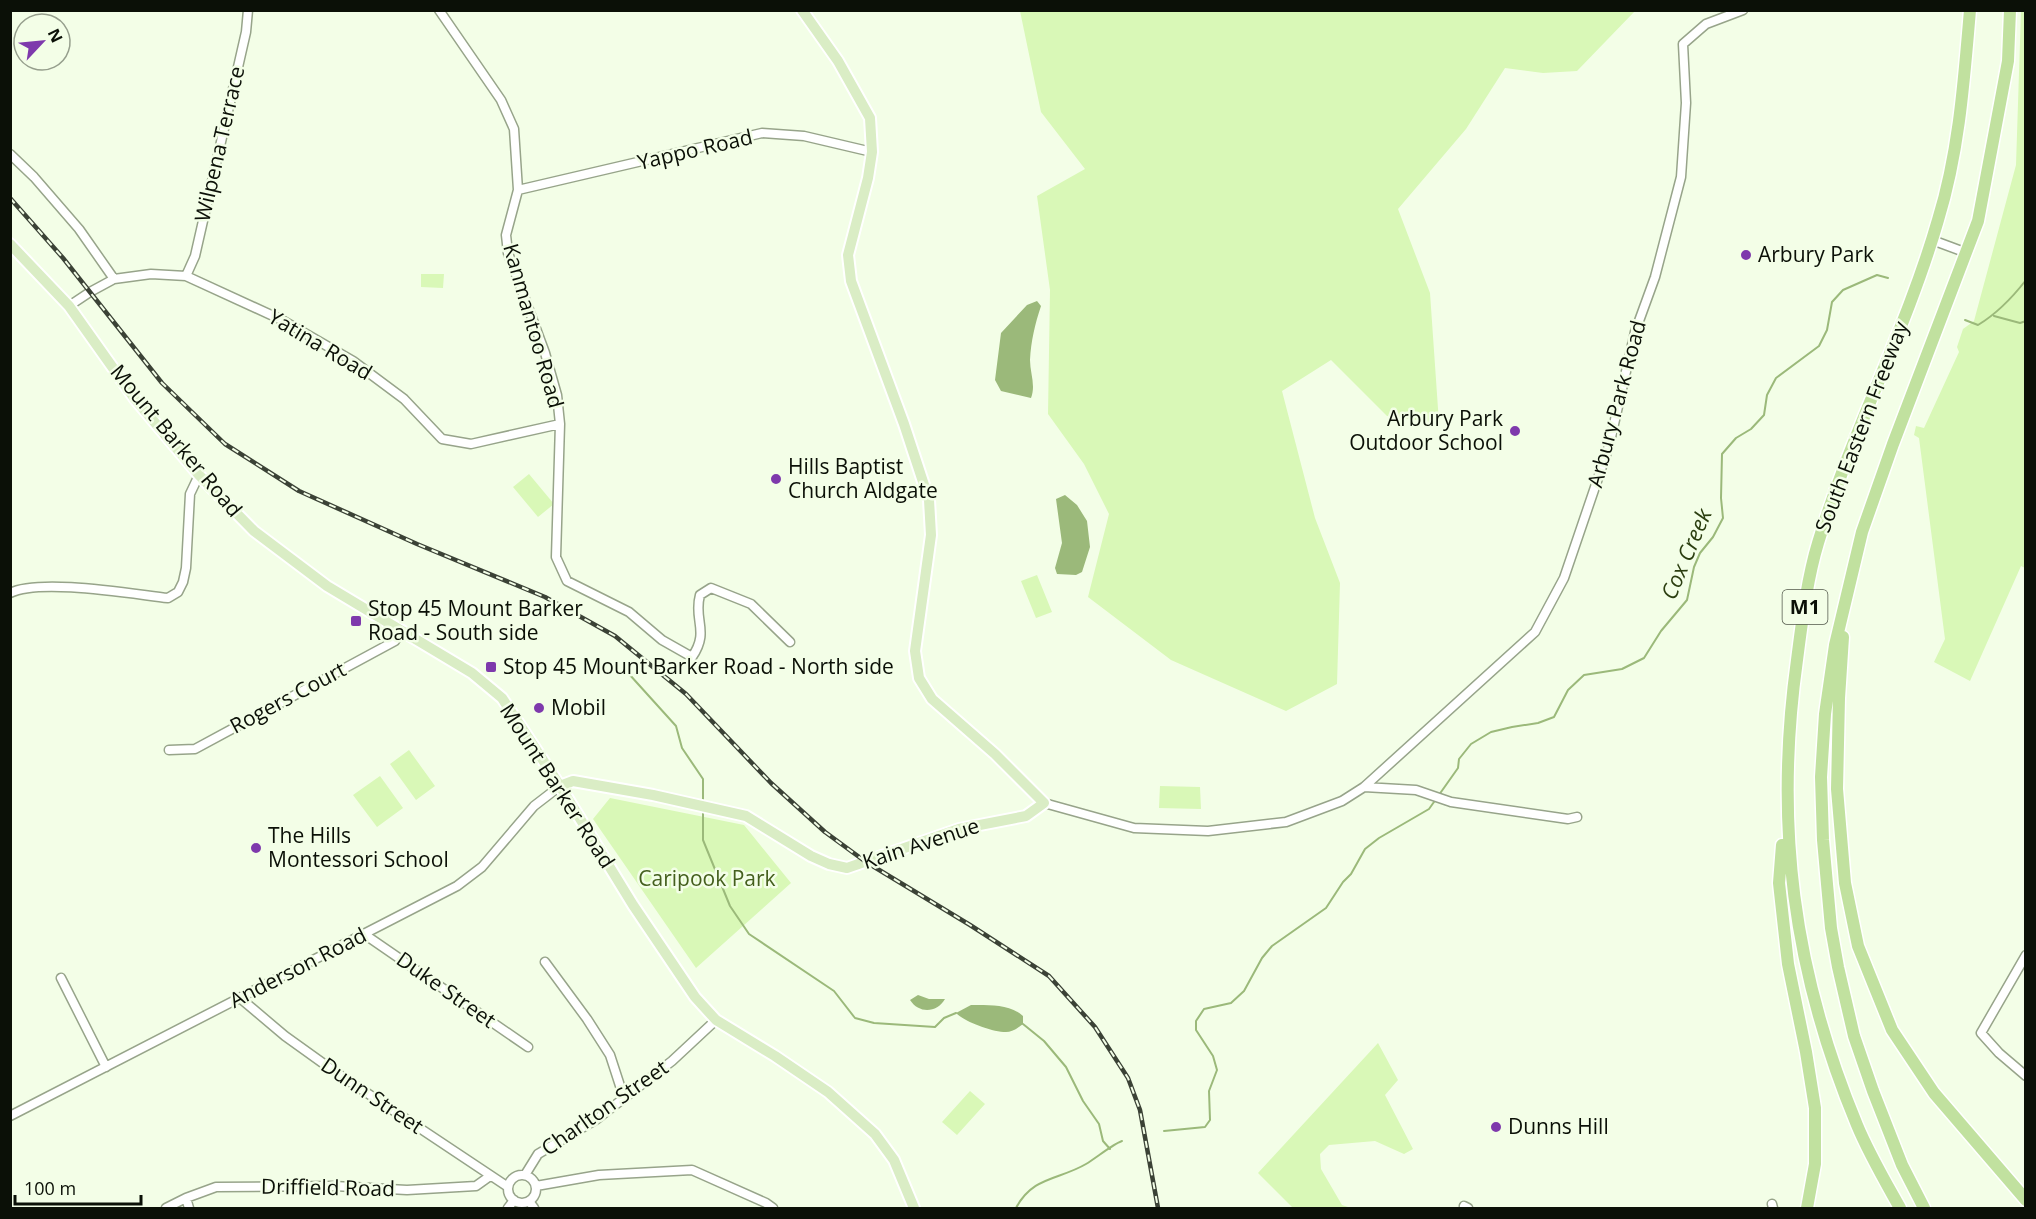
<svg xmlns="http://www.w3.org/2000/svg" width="2036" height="1219" viewBox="0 0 2036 1219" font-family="'Open Sans',sans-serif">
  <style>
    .green { fill: #d9f8b7 }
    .water { fill: #9bb97a }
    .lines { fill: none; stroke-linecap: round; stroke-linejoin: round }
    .stream { stroke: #9bb97a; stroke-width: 2 }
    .minor-casing { stroke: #97a48a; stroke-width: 11 }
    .major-casing { stroke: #fff; stroke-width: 14 }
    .highway-casing { stroke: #fff; stroke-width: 15 }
    .minor { stroke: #fff; stroke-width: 8 }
    .major { stroke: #daedc5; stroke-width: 10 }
    .highway { stroke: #c1e19f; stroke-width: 12 }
    .rail-casing { stroke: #3b4236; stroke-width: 4.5 }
    .rail { stroke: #f3fee7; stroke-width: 2; stroke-dasharray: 7; stroke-linecap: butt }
    .poi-dot { fill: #7e39ac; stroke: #f3fee7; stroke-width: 2 }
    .labels { text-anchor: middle; stroke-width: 5; stroke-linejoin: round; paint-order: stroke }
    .shield { fill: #f3fee7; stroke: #51574a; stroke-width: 1.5 }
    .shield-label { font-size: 20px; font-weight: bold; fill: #0b1007 }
    .street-label { font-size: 21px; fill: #0b1007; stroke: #f3fee7 }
    .poi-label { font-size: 21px; fill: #0b1007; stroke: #f3fee7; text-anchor: start }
    .park-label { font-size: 21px; fill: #445f1d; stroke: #f3fee7 }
    .water-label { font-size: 22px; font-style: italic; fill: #2b3e10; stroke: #f3fee7 }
  </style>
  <rect width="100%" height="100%" fill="#f3fee7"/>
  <path class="green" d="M1020 11H1635L1577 71 1543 73 1505 68 1466 129 1398 209 1430 293 1439 423 1387 416 1331 360 1282 391 1315 518 1340 583 1337 684 1286 711 1171 660 1088 597 1109 514 1084 464 1048 414 1050 290 1037 196 1085 169 1041 112Z
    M2021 11H2026L2025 568 2021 566 1970 681 1934 662 1945 639 1919 438 1914 435 1916 426 1924 428 1959 352 1957 347 1963 329 1974 321 2016 165Z
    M421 274H444L443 288 421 287Z
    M529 474 554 504 538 517 513 487Z
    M1037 575 1052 612 1036 618 1021 581Z
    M409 750 435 786 416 800 390 764Z
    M380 776 403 808 377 827 353 795Z
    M1160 786 1200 787 1201 809 1159 808Z
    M610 798 744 825 791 883 696 968 593 819Z
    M1378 1043 1398 1080 1385 1095 1413 1149 1404 1154 1375 1141 1329 1145 1320 1154 1321 1169 1342 1205 1351 1208H1293L1258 1173Z
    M970 1091 985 1104 957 1135 942 1122Z"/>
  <path class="water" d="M1037 301 1041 306C1035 324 1031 341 1030 360 1030 373 1036 385 1031 398L1001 391 995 380 1001 333 1027 305Z
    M1065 495 1077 505 1087 521 1090 547 1082 572 1076 575 1057 574 1055 568 1062 543 1056 499Z
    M918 995 929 999H945C937 1013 919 1014 910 1000Z
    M971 1005C988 1005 1010 1004 1023 1016V1024C1018 1028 1012 1032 1006 1032 992 1032 965 1022 956 1013Z"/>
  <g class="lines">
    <path class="stream" d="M1994 316 2020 323 2026 321
      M1965 320 1978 325C1998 313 2012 298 2026 280
      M629 674 676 726 682 748 703 779V799
      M703 813V840L730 906 749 934 834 991 855 1018 874 1023 935 1027 944 1018 956 1013
      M1023 1024 1044 1041 1066 1067 1083 1101 1099 1124 1103 1141 1110 1149
      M1164 1131 1205 1127 1210 1120 1209 1091 1217 1070 1213 1056 1196 1030V1021L1204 1009 1231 1003 1244 991 1262 958 1272 946 1326 908 1343 882 1351 874 1365 849 1379 838 1429 809 1458 768 1459 759 1471 744 1491 732 1512 727 1538 723 1554 717 1568 690 1584 675 1622 669 1644 658 1661 631 1687 600 1694 567 1700 553 1713 537 1723 518 1721 498 1722 454 1736 438 1751 429 1764 415 1767 395 1776 378 1819 346 1827 330 1832 302 1843 290 1877 275 1888 278
      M1016 1208C1033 1176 1059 1180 1086 1164 1096 1158 1113 1144 1122 1141"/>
    <defs>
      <path id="minor" d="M439 10 501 100 514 129 518 190 506 235 508 253 545 353 557 395 560 424 556 557 567 581 629 612 662 640 692 657C710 631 693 620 700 595L711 588 751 604 790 642
        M10 154 34 177 79 229 114 279
        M518 190 762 133 804 136 872 152
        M1932 240 1967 253
        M186 276 195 256 246 32 248 10
        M69 306 90 292 114 279 151 274 186 276 282 320 353 361 404 399 442 439 471 444 560 424
        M10 593C40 578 132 594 168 598L178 592 183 582 186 568 190 494 199 475
        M169 750 195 749 395 641 401 631
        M1364 787 1535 632 1564 578 1609 446 1635 332 1655 277 1681 177 1686 103 1683 44 1706 24 1743 10
        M1044 803 1134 828 1208 831 1286 822 1342 801 1364 787 1416 790 1451 802 1568 819 1577 817
        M364 934 528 1047
        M2026 955 1981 1033 1999 1053 2026 1076
        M545 962 587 1019 610 1055 624 1098
        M61 978 106 1067
        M240 998 285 1036 331 1069 508 1187
        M10 1116 457 886 482 867 534 806 560 786
        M525 1175 538 1154 597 1119 672 1061 716 1020
        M508 1189a14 14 0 1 1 28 0a14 14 0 1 1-28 0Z
        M536 1186 599 1175 692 1170 766 1203 773 1208
        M186 1198 189 1208
        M529 1201 534 1208
        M1772 1204 1773 1208
        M1464 1206 1468 1208
        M166 1208 186 1198 216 1187 334 1186 407 1190 476 1186 490 1176
        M508 1208 514 1200"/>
      <path id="major" d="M10 244 69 306 135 399 199 475 254 531 327 586 472 673 502 698 560 786 633 905 695 997 716 1020 775 1056 828 1092 875 1134 894 1160 914 1208
        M560 786 573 781 653 795 746 816 811 856 829 864 847 868 959 829 1026 816 1044 803 995 754 932 699 919 678 915 651 931 535 929 500 904 424 851 281 848 255 868 178 872 152 870 118 838 61 802 10"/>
      <path id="highway" d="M1843 637 1839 698 1837 789 1845 883 1858 946 1892 1030 1934 1093 2026 1200
        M1782 845 1779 883 1788 964 1806 1052 1815 1108V1164L1807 1208
        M1900 1208C1885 1181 1869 1154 1857 1125 1793 971 1774 824 1797 660 1802 622 1807 579 1818 543 1851 433 1906 331 1938 220 1959 152 1964 81 1970 10
        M1924 1208 1902 1165 1873 1091 1854 1036 1838 967 1831 928 1823 840 1821 777 1825 714 1835 645 1862 532 1893 444 1978 221 2008 61 2010 10"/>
    </defs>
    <use href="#minor" class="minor-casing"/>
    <use href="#major" class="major-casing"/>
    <use href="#highway" class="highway-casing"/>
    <use href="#minor" class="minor"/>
    <use href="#major" class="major"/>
    <use href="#highway" class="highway"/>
    <defs>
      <path id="rail" d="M10 198 63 258 162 383 225 444 299 491 417 544 545 597 615 636 686 694 771 783 825 832 866 862 970 925 1049 976 1095 1027 1128 1078 1140 1110 1158 1208"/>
    </defs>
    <use href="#rail" class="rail-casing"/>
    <use href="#rail" class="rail"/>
  </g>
  <g class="poi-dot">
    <circle cx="1746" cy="255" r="6"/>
    <circle cx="1515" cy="431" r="6"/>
    <circle cx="776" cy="479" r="6"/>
    <rect x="350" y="615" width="12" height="12" rx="3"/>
    <rect x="485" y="661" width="12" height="12" rx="3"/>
    <circle cx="539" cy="708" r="6"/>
    <circle cx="256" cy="848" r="6"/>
    <circle cx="1496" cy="1127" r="6"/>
  </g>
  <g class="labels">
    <rect class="shield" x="1782.5" y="590" width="45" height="34" rx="4.5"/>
    <g class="shield-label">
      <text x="1805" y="614">M1</text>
    </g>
    <g class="street-label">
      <text transform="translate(220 144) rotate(-77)" y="7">Wilpena Terrace</text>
      <text transform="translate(695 150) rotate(-13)" y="7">Yappo Road</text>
      <text transform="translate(533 326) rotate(74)" y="7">Kanmantoo Road</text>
      <text transform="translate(320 345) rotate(31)" y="7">Yatina Road</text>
      <text transform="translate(1617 404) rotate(-75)" y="7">Arbury Park Road</text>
      <text transform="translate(1862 427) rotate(-69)" y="7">South Eastern Freeway</text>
      <text transform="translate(176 441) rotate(50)" y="7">Mount Barker Road</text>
      <text transform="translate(288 698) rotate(-28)" y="7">Rogers Court</text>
      <text transform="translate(557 786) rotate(57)" y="7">Mount Barker Road</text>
      <text transform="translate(921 844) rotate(-18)" y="7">Kain Avenue</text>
      <text transform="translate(298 968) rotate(-27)" y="7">Anderson Road</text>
      <text transform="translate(446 990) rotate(35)" y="7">Duke Street</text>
      <text transform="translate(372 1096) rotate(34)" y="7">Dunn Street</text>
      <text transform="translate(605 1108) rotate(-35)" y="7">Charlton Street</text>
      <text transform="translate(328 1188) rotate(1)" y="7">Driffield Road</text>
    </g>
    <g class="poi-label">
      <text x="1758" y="262">Arbury Park</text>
      <text x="1503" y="426" text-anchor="end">Arbury Park<tspan x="1503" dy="24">Outdoor School</tspan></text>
      <text x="788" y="474">Hills Baptist<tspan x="788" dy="24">Church Aldgate</tspan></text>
      <text x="368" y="616">Stop 45 Mount Barker<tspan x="368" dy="24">Road - South side</tspan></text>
      <text x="503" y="674">Stop 45 Mount Barker Road - North side</text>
      <text x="551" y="715">Mobil</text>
      <text x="268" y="843">The Hills<tspan x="268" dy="24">Montessori School</tspan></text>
      <text x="1508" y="1134">Dunns Hill</text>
    </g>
    <g class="park-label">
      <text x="707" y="886">Caripook Park</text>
    </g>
    <g class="water-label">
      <text transform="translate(1686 554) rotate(-67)" y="8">Cox Creek</text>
    </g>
  </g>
  <rect width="2036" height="1219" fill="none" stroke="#0b1007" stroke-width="24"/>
  <g transform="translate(42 42) rotate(64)"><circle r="28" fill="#f3fee7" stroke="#969f8d" stroke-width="1.5"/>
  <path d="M0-4.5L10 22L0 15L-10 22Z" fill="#7e39ac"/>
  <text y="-9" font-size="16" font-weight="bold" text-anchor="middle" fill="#0b1007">N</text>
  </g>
  <path d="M15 1195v9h126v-9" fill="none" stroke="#0b1007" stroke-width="3"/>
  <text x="24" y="1195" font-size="18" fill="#0b1007" stroke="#f3fee7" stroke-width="4.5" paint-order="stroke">100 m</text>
</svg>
